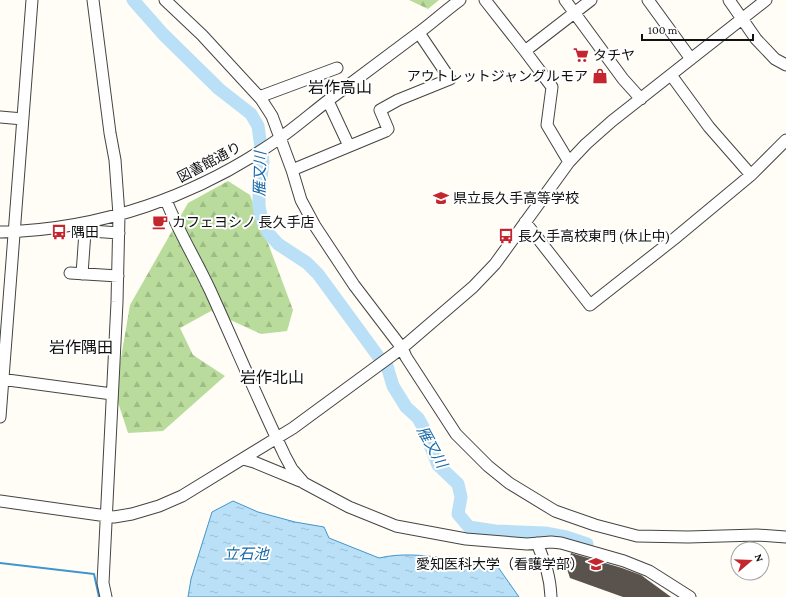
<svg xmlns="http://www.w3.org/2000/svg" width="786" height="597" viewBox="0 0 786 597" font-family="'Crimson Pro','Noto Sans JP',serif">
  <style>
    .forest { fill: url(#forest-firs) }
    .water { fill: url(#water-ripples); stroke: #3f96cf }
    .lines { fill: none; stroke-linecap: round; stroke-linejoin: round }
    .stream { stroke: #3f96cf; stroke-width: 2 }
    .river { stroke: #b9e0f7; stroke-width: 13 }
    .building { fill: #5a524d }
    .minor-casing { stroke: #444; stroke-width: 13 }
    .minor { stroke: #fff; stroke-width: 11 }
    .labels { text-anchor: middle; stroke-width: 4; stroke-linejoin: round; paint-order: stroke }
    .poi-label { font-size: 14px; fill: #111; stroke: #fff; text-anchor: start }
    .street-label { font-size: 14px; fill: #111; stroke: #fff }
    .water-label { font-size: 15px; font-style: italic; fill: #1768a6; stroke: #fff }
    .quarter-label { font-size: 16px; fill: #111; stroke: #fff }
  </style>
  <defs>
    <pattern id="forest-firs" width="22" height="20" patternUnits="userSpaceOnUse"><rect width="22" height="20" fill="#b9dc9c"/><path d="M5 1l3.5 6h-7zM16 11l3.5 6h-7z" fill="#9ebc85"/></pattern>
    <pattern id="water-ripples" width="26" height="14" patternUnits="userSpaceOnUse"><rect width="26" height="14" fill="#b9e0f7"/><path d="M2 4q2-2 4 0t4 0M15 11q2-2 4 0t4 0" fill="none" stroke="#9ebfd3"/></pattern>
  </defs>
  <rect width="100%" height="100%" fill="#fffdf5"/>
  <path class="forest" d="M409 0H439L428 9Z
    M228 181 250 195 293 310 287 331 261 334 211 311 180 328 193 355 225 376 163 431 128 433 115 393 130 305 188 203Z"/>
  <path class="water" d="M233 501 258 512 295 522 324 527 329 538 379 558C400 553 422 555 444 558L447 559 491 568 498 567 519 597H188L191 579 212 512Z"/>
  <g class="lines">
    <path class="stream" d="M0 563 94 574 99 597"/>
    <path class="river" d="M133 0 163 34 219 89 251 114 258 126 263 162 259 193V206L261 216 264 225 270 235 278 244 307 263 318 274 378 356
      M387 366 393 386 406 407 418 418 423 427 438 465 458 484 461 497 458 514 469 527 495 531 545 533 566 537 587 544"/>
  </g>
  <path class="building" d="M571 553 622 568 641 575 671 597H623L570 578 567 569Z"/>
  <g class="lines">
    <defs>
      <path id="minor" d="M93 0 110 133 115 160 119 215 117 302 103 583 106 597
        M165 0 202 35 261 99 272 116 292 170 301 200 315 226 354 285 402 348 406 357 456 434 488 466 509 483 555 511 595 525 637 536 688 537 757 535 786 537
        M485 0 525 51 552 87 547 125 569 162
        M565 0 623 79 641 99
        M648 0 691 59
        M729 0 756 39 775 59 786 65
        M525 51 591 0
        M671 75 709 127 751 175
        M259 97 337 68
        M328 101 349 146
        M0 117 23 119
        M292 170 386 131 388 129 380 110 398 100 450 79 419 33
        M166 200C178 231 196 260 210 290 235 345 259 402 285 456L292 469 304 483 349 507 396 526 466 539 527 544 551 542 561 543 624 561 649 571 690 597
        M525 222 590 305 674 239 751 175 786 140
        M0 232C100 230 198 196 280 138 297 126 313 112 330 99 359 77 388 56 417 34 432 23 445 11 460 0
        M70 273 118 276
        M82 274 85 232 91 231 119 233
        M0 379 112 394
        M0 417 32 0
        M243 459 254 462 300 481
        M0 501 114 517 132 514 159 506 182 496 293 428 402 348 473 287 495 264 569 162 586 144 612 121 766 0
        M537 543C545 563 550 575 551 597"/>
    </defs>
    <use href="#minor" class="minor-casing"/>
    <use href="#minor" class="minor"/>
  </g>
  <defs>
    <symbol id="supermarket-bare" viewBox="-9 -9 18 18"><path d="M-6-5.5h2.5l.6 2H6L4.5 2H-2.5L-4.4-4H-6ZM-1.5 3.2a1.3 1.3 0 1 0 .1 0ZM3 3.2a1.3 1.3 0 1 0 .1 0Z" fill="#c4262e" stroke="#fff" stroke-width="2.5" paint-order="stroke"/></symbol>
    <symbol id="shop-bare" viewBox="-9 -9 18 18"><path d="M-5-2.5h2.3a2.7 3.5 0 0 1 5.4 0H5L5.5 6h-11ZM-1.5-2.5h3a1.5 2.3 0 0 0-3 0Z" fill="#c4262e" stroke="#fff" stroke-width="2.5" paint-order="stroke"/></symbol>
    <symbol id="school-bare" viewBox="-9 -9 18 18"><path d="M0-5L7-2L0 1L-7-2ZM-4 1L0 2.5L4 1V4Q0 6-4 4Z" fill="#c4262e" stroke="#fff" stroke-width="2.5" paint-order="stroke"/></symbol>
    <symbol id="cafe-bare" viewBox="-9 -9 18 18"><path d="M-5.5-4.5H6V0H3Q3 3.5 0 3.5H-2.5Q-5.5 3.5-5.5 0ZM3-3.2v2h1.7v-2ZM-6 4.5H4V6H-6Z" fill="#c4262e" stroke="#fff" stroke-width="2.5" paint-order="stroke"/></symbol>
    <symbol id="bus-bare" viewBox="-9 -9 18 18"><path d="M-5-6H5V4H4V6H2V4H-2V6H-4V4H-5ZM-3.5-4V0h7V-4ZM-3.5 1.2v1.5H-2V1.2ZM2 1.2v1.5H3.5V1.2Z" fill="#c4262e" stroke="#fff" stroke-width="2.5" paint-order="stroke"/></symbol>
    <symbol id="university-bare" viewBox="-9 -9 18 18"><path d="M0-5L7-2L0 1L-7-2ZM-4 1L0 2.5L4 1V4Q0 6-4 4Z" fill="#c4262e" stroke="#fff" stroke-width="2.5" paint-order="stroke"/></symbol>
  </defs>
  <g fill-rule="evenodd">
    <use href="#supermarket-bare" x="570" y="44" width="22" height="22"/>
    <use href="#shop-bare" x="589" y="65" width="22" height="22"/>
    <use href="#school-bare" x="430" y="187" width="22" height="22"/>
    <use href="#cafe-bare" x="149" y="211" width="22" height="22"/>
    <use href="#bus-bare" x="48" y="221" width="22" height="22"/>
    <use href="#bus-bare" x="495" y="225" width="22" height="22"/>
    <use href="#university-bare" x="585" y="553" width="22" height="22"/>
  </g>
  <g class="labels">
    <g class="poi-label">
      <text x="593" y="60">タチヤ</text>
      <text x="588" y="81" text-anchor="end">アウトレットジャングルモア</text>
      <text x="453" y="203">県立長久手高等学校</text>
      <text x="172" y="227">カフェヨシノ 長久手店</text>
      <text x="71" y="237">隅田</text>
      <text x="518" y="241">長久手高校東門 (休止中)</text>
      <text x="584" y="569" text-anchor="end">愛知医科大学（看護学部）</text>
    </g>
    <g class="street-label">
      <text transform="translate(209 162) rotate(-28)" y="5">図書館通り</text>
    </g>
    <g class="water-label">
      <text transform="translate(260 174) rotate(-89)" y="5">雁又川</text>
      <text transform="translate(432 447) rotate(61)" y="5">雁又川</text>
      <text x="246" y="559">立石池</text>
    </g>
    <g class="quarter-label">
      <text x="340" y="93">岩作高山</text>
      <text x="81" y="353">岩作隅田</text>
      <text x="272" y="383">岩作北山</text>
    </g>
  </g>
  <g transform="translate(750 561) rotate(71)"><circle r="19" fill="#ffffff" stroke="#a0a0a0"/>
  <path d="M0-3L7 15L0 10L-7 15Z" fill="#c4262e"/>
  <text y="-6" font-size="11" font-weight="bold" text-anchor="middle" fill="#111111">N</text>
  </g>
  <path d="M642 34v6h111v-6" fill="none" stroke="#111111" stroke-width="2"/>
  <text x="648" y="34" font-size="12" fill="#111111" stroke="#ffffff" stroke-width="3" paint-order="stroke">100 m</text>
</svg>
